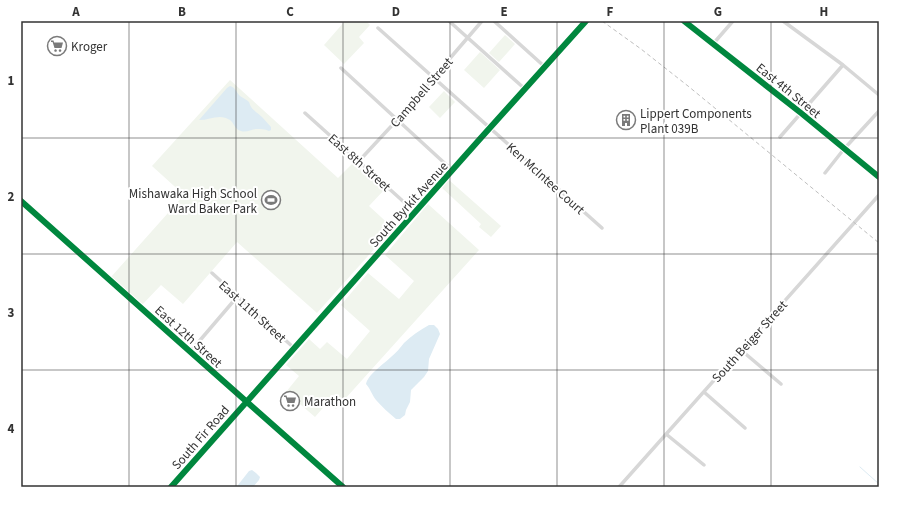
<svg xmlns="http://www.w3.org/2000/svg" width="900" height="508" viewBox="0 0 900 508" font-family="'Source Sans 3',sans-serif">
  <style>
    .green { fill: #f1f5ed }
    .water { fill: #ddebf3 }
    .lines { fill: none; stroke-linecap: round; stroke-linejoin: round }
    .stream { stroke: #ddebf3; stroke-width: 1 }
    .minor { stroke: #d7d7d7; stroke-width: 3.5 }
    .rail { stroke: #bebebe; stroke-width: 1; stroke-dasharray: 4 3; stroke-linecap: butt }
    .cycleway-casing { stroke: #fff; stroke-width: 8 }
    .cycleway { stroke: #00873e; stroke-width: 6 }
    .grid { fill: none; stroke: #333; stroke-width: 1; stroke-opacity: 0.55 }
    .labels { text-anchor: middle; stroke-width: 4; stroke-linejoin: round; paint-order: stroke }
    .poi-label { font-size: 13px; fill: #333; stroke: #fff; text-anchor: start }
    .street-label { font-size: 13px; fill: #333; stroke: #fff }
    .neatline { fill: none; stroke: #333; stroke-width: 1.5 }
    .grid-label { font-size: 13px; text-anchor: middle; font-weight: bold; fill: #333 }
  </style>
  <rect width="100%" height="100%" fill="#fff"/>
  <path class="green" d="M345 21H366L370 25 359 37 364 43 344 64 324 45Z
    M505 35 515 44 499 62 489 53Z
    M480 52 500 70 484 88 464 70Z
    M230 80 338 178 355 161 385 189 369 206 393 228 317 313 237 242 183 304 161 285 142 305 111 277 184 195 152 166Z
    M444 91 455 102 440 118 429 107Z
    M449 180 501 226 491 237 479 227 481 224 442 188Z
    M428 204 479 250 336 409 328 402 315 417 286 392 299 376 286 365 309 339 320 349 327 342 347 359 370 331 341 305 368 273 399 299 414 281 385 255Z"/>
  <path class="water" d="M230 86C236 88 236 92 240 96 243 98 247 100 249 102 251 110 257 112 262 117 265 120 268 124 271 127V130L269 131C265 129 260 129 257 129 252 129 246 133 241 131 235 130 234 123 230 120 220 113 210 120 199 120L227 88Z
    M429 325H434L438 329 440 334 429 359 428 371 424 377 411 390 410 402 406 410 405 415 400 419H396C389 413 382 407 376 400 372 395 370 388 366 384 368 374 384 364 391 357 396 353 400 348 404 343 411 336 420 330 429 325Z
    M252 470 256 473 260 477 259 480 253 487H238V485L249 471Z"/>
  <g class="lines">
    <path class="stream" d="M860 467 879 484"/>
    <path class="minor" d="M449 21 525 89
      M494 21 545 67
      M684 21 801 113 879 177
      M783 21 843 65 879 95
      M378 28 602 228
      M713 44 733 21
      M341 68 452 170
      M305 113 415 212
      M780 137 843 65
      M359 161 397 120 482 21
      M825 173 844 149 879 111
      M21 201 177 340 343 487
      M212 273 294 348
      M741 350 781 384
      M190 352 237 297
      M704 392 745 428
      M666 434 704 465
      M171 487 479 140 586 21
      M619 487 879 195"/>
    <path class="rail" d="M602 21 641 49 688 86 879 243"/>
    <defs>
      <path id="cycleway" d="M684 21 801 113 879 177
        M21 201 177 340 343 487
        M171 487 479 140 586 21"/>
    </defs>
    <use href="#cycleway" class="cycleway-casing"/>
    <use href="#cycleway" class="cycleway"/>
  </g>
  <path class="grid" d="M129 21V487M236 21V487M343 21V487M450 21V487M557 21V487M664 21V487M771 21V487M21 138H879M21 254H879M21 370H879"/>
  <defs>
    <symbol id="supermarket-ring" viewBox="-11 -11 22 22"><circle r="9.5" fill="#fff" stroke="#7a7a7a" stroke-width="1.5"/><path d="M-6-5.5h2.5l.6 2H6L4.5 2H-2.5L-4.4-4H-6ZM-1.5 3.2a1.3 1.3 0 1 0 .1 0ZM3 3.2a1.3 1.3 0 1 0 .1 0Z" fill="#7a7a7a"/></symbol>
    <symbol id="building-ring" viewBox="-11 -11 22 22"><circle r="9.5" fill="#fff" stroke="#7a7a7a" stroke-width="1.5"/><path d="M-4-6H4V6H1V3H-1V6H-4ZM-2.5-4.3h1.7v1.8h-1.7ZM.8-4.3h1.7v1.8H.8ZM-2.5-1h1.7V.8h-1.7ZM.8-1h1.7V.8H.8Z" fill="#7a7a7a"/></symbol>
    <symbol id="stadium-ring" viewBox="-11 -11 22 22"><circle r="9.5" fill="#fff" stroke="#7a7a7a" stroke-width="1.5"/><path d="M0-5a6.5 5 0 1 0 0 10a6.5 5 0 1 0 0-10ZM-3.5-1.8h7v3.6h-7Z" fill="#7a7a7a"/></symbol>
  </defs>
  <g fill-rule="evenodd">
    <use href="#supermarket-ring" x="46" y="35" width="22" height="22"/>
    <use href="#building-ring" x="615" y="109" width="22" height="22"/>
    <use href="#stadium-ring" x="260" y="189" width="22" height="22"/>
    <use href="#supermarket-ring" x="279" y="390" width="22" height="22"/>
  </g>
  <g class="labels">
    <g class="poi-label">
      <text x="71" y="51">Kroger</text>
      <text x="640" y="118">Lippert Components<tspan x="640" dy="15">Plant 039B</tspan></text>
      <text x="257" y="198" text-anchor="end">Mishawaka High School<tspan x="257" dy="15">Ward Baker Park</tspan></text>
      <text x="304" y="406">Marathon</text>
    </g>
    <g class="street-label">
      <text transform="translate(789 90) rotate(39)" y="5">East 4th Street</text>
      <text transform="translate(421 92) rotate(-49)" y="5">Campbell Street</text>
      <text transform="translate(360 162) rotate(42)" y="5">East 8th Street</text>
      <text transform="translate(546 178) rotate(42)" y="5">Ken McIntee Court</text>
      <text transform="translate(408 204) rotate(-48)" y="5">South Byrkit Avenue</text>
      <text transform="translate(253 311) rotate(42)" y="5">East 11th Street</text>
      <text transform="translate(189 336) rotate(42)" y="5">East 12th Street</text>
      <text transform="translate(749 341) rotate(-48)" y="5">South Beiger Street</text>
      <text transform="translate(200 437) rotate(-49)" y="5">South Fir Road</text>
    </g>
  </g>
  <rect width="900" height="508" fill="none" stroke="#ffffff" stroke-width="44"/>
  <rect x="22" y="22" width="856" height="464" class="neatline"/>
  <g class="grid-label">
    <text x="76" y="16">A</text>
    <text x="182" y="16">B</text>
    <text x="290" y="16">C</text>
    <text x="396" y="16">D</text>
    <text x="504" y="16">E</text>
    <text x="610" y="16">F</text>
    <text x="718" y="16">G</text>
    <text x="824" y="16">H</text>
    <text x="11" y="85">1</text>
    <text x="11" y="201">2</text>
    <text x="11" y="317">3</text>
    <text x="11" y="433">4</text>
  </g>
</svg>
